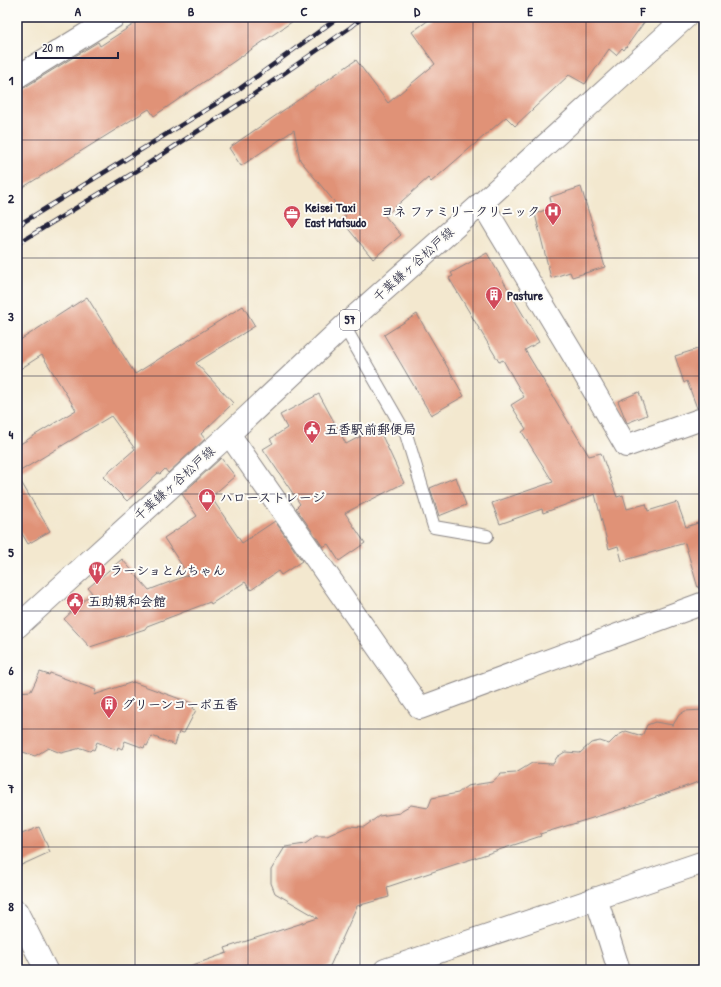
<svg xmlns="http://www.w3.org/2000/svg" width="721" height="987" viewBox="0 0 721 987" font-family="'Patrick Hand','Klee One',sans-serif">
  <style>
    .building { fill: #e09277 }
    .lines { fill: none; stroke-linecap: round; stroke-linejoin: round }
    .lane-casing { stroke: #8a8585; stroke-width: 14 }
    .street-casing { stroke: #8a8585; stroke-width: 24 }
    .primary-casing { stroke: #8a8585; stroke-width: 24 }
    .lane { stroke: #fff; stroke-width: 12 }
    .street { stroke: #fff; stroke-width: 22 }
    .primary { stroke: #fff; stroke-width: 22 }
    .rail-casing { stroke: #22223b; stroke-width: 4.5 }
    .rail { stroke: #fdfcf7; stroke-width: 3; stroke-dasharray: 9; stroke-linecap: butt }
    .grid { fill: none; stroke: #22223b; stroke-width: 1; stroke-opacity: 0.55 }
    .labels { text-anchor: middle; stroke-width: 4; stroke-linejoin: round; paint-order: stroke }
    .shield { fill: #fdfcf7; stroke: #646373; stroke-width: 1 }
    .shield-label { font-size: 12px; font-weight: bold; fill: #22223b }
    .poi-label { font-size: 13px; font-weight: bold; fill: #22223b; stroke: #fdfcf7; text-anchor: start }
    .street-label { font-size: 13px; fill: #22223b; stroke: #fdfcf7 }
    .neatline { fill: none; stroke: #22223b; stroke-width: 1.5 }
    .grid-label { font-size: 13px; text-anchor: middle; font-weight: bold; fill: #22223b }
  </style>
  <rect width="100%" height="100%" fill="#fdfcf7"/>
  <filter id="ink" filterUnits="userSpaceOnUse"><feTurbulence type="fractalNoise" baseFrequency=".025" numOctaves="2"/><feDisplacementMap in="SourceGraphic" scale="8" xChannelSelector="R" yChannelSelector="G"/><feConvolveMatrix kernelMatrix="1 2 1 2 8 2 1 2 1" color-interpolation-filters="sRGB"/></filter>
  <filter id="wash" filterUnits="userSpaceOnUse"><feTurbulence type="fractalNoise" baseFrequency=".012" numOctaves="4" result="noise"/><feDisplacementMap in="SourceGraphic" scale="16" xChannelSelector="R" yChannelSelector="G"/><feGaussianBlur stdDeviation="0.9" result="paint"/><feColorMatrix in="noise" values="0 0 0 0 0 0 0 0 0 0 0 0 0 0 0 0 0 1.4 0 .05"/><feComposite in="paint" operator="in"/></filter>
  <g filter="url(#wash)">
    <rect width="100%" height="100%" fill="#f3e8cf"/>
    <g id="blocks">
      <path class="building" d="M145 17H299L154 116 149 109 17 191V92L98 42 100 46Z
        M433 17H648L624 50 622 48 616 55 609 49 585 84 569 75 515 126 506 117 431 182 428 178 385 216 401 235 373 259 341 220 346 216 300 160 294 130 241 166 229 148 356 60 388 103 435 64 412 32Z
        M581 187 605 267 572 277 570 272 551 278 535 214 552 207 550 197Z
        M487 253 539 342 525 350 589 456 601 453 617 497 623 495 627 509 646 504 648 511 677 502 686 527 704 521V588H698L685 543 622 561 618 546 609 549 595 494 543 513 542 509 500 524 492 503 553 482 522 432 526 429 511 405 524 397 503 360 499 362 449 278 453 276 451 273Z
        M87 297 135 374 243 306 255 326 196 363 233 403 201 434 205 439 168 473 165 469 160 474 158 473 127 501 103 477 135 449 111 416 17 473V446L76 410 42 355 17 371V342Z
        M417 314 464 396 431 415 384 335Z
        M704 347V409L697 408 687 381 684 383 675 356Z
        M639 392 647 415 627 423 618 401Z
        M319 394 346 444 378 427 404 483 345 513 365 543 339 561 328 544 323 547 296 508 300 504 263 449 273 443 270 439 287 428 280 415Z
        M221 458 235 476 211 497 242 543 275 521 302 561 281 575 278 571 251 590 245 582 211 604 210 602 147 626 145 629 90 647 64 619 92 593 88 588 122 559 149 590 188 575 164 538 197 516 182 494Z
        M17 475 50 531 28 544 17 525Z
        M456 477 466 505 439 516 430 488Z
        M40 672 49 675 50 673 96 690 94 695 133 682 194 704 193 709 196 710 184 733 179 732 175 745 152 736 147 746 145 745 144 748 125 741 122 749 118 747 117 750 97 742 94 750 92 749 90 751 81 748 61 753 48 748 35 756 17 750V692L31 691Z
        M704 710V780L625 808 540 834 541 836 387 887 389 897 357 906 330 966 315 970H190V966L227 953 225 948 318 918 275 893 271 883V870L285 847 305 844 316 836H327L349 826 364 827 379 816 400 813 402 810 411 805 428 808 432 798 458 793 467 786 492 782 501 774 516 773 532 763 553 764 557 757 565 752 580 753 591 743 600 741 609 744 617 736 626 731 642 736 647 725 655 722 673 725 679 715 685 711Z
        M39 827 50 852 17 867V836Z"/>
    </g>
  </g>
  <g filter="url(#ink)">
    <use href="#blocks" fill-opacity="0" stroke="#8a8585" stroke-width="1"/>
    <g class="lines">
      <defs>
        <path id="lane" d="M344 326 406 434 434 527 487 536"/>
        <path id="street" d="M17 77 114 17
          M482 203 572 353 626 446 699 420
          M229 434 420 708 704 603
          M596 898 619 970
          M17 912 46 970
          M385 970 704 862"/>
        <path id="primary" d="M17 627 229 434 344 326 482 203 686 17"/>
      </defs>
      <use href="#lane" class="lane-casing"/>
      <use href="#street" class="street-casing"/>
      <use href="#primary" class="primary-casing"/>
      <use href="#lane" class="lane"/>
      <use href="#street" class="street"/>
      <use href="#primary" class="primary"/>
      <defs>
        <path id="rail" d="M17 226 235 92 339 17
          M17 244 143 167 241 103 351 27 363 17"/>
      </defs>
      <use href="#rail" class="rail-casing"/>
      <use href="#rail" class="rail"/>
    </g>
  </g>
  <path class="grid" d="M135 17V970M248 17V970M360 17V970M473 17V970M586 17V970M17 140H704M17 258H704M17 376H704M17 494H704M17 611H704M17 729H704M17 847H704"/>
  <defs>
    <symbol id="hospital-pin" viewBox="-11 -11 22 30"><path d="M0 17L-7.5 6A9.5 9.5 0 1 1 7.5 6Z" fill="#d1495b" stroke="#fdfcf7"/><path d="M-5-5h3v3.5h4V-5h3V5h-3V1.5h-4V5h-3Z" fill="#fff"/></symbol>
    <symbol id="office-pin" viewBox="-11 -11 22 30"><path d="M0 17L-7.5 6A9.5 9.5 0 1 1 7.5 6Z" fill="#d1495b" stroke="#fdfcf7"/><path d="M-6-3h4V-5.5h4V-3h4V5H-6ZM-1-4.5V-3h2v-1.5ZM-6 0V1H6V0Z" fill="#fff"/></symbol>
    <symbol id="building-pin" viewBox="-11 -11 22 30"><path d="M0 17L-7.5 6A9.5 9.5 0 1 1 7.5 6Z" fill="#d1495b" stroke="#fdfcf7"/><path d="M-4-6H4V6H1V3H-1V6H-4ZM-2.5-4.3h1.7v1.8h-1.7ZM.8-4.3h1.7v1.8H.8ZM-2.5-1h1.7V.8h-1.7ZM.8-1h1.7V.8H.8Z" fill="#fff"/></symbol>
    <symbol id="civic-pin" viewBox="-11 -11 22 30"><path d="M0 17L-7.5 6A9.5 9.5 0 1 1 7.5 6Z" fill="#d1495b" stroke="#fdfcf7"/><path d="M-.6-6.5H3V-4.5H.6V-3L4-1V1h2V6H-6V1h2V-1L-.6-3ZM-1.2 2.5V6h2.4V2.5Z" fill="#fff"/></symbol>
    <symbol id="shop-pin" viewBox="-11 -11 22 30"><path d="M0 17L-7.5 6A9.5 9.5 0 1 1 7.5 6Z" fill="#d1495b" stroke="#fdfcf7"/><path d="M-5-2.5h2.3a2.7 3.5 0 0 1 5.4 0H5L5.5 6h-11ZM-1.5-2.5h3a1.5 2.3 0 0 0-3 0Z" fill="#fff"/></symbol>
    <symbol id="restaurant-pin" viewBox="-11 -11 22 30"><path d="M0 17L-7.5 6A9.5 9.5 0 1 1 7.5 6Z" fill="#d1495b" stroke="#fdfcf7"/><path d="M-5-6h1v4h1v-4h1v4h1v-4h1v5L-1.5 .5V6h-2V.5L-5-1ZM5-6V6H3V1.5H1.5Q1.5-4 5-6Z" fill="#fff"/></symbol>
  </defs>
  <g fill-rule="evenodd">
    <use href="#hospital-pin" x="543" y="201" width="20" height="27"/>
    <use href="#office-pin" x="282" y="204" width="20" height="27"/>
    <use href="#building-pin" x="484" y="285" width="20" height="27"/>
    <use href="#civic-pin" x="302" y="419" width="20" height="27"/>
    <use href="#shop-pin" x="197" y="487" width="20" height="27"/>
    <use href="#restaurant-pin" x="87" y="560" width="20" height="27"/>
    <use href="#civic-pin" x="65" y="591" width="20" height="27"/>
    <use href="#building-pin" x="99" y="694" width="20" height="27"/>
  </g>
  <g class="labels">
    <rect class="shield" x="340" y="310" width="20" height="20" rx="3"/>
    <g class="shield-label">
      <text x="350" y="324">57</text>
    </g>
    <g class="poi-label">
      <text x="305" y="212">Keisei Taxi<tspan x="305" dy="15">East Matsudo</tspan></text>
      <text x="540" y="216" text-anchor="end">ヨネ ファミリークリニック</text>
      <text x="507" y="300">Pasture</text>
      <text x="325" y="434">五香駅前郵便局</text>
      <text x="220" y="502">ハローストレージ</text>
      <text x="110" y="575">ラーショとんちゃん</text>
      <text x="88" y="606">五助親和会館</text>
      <text x="122" y="709">グリーンコーポ五香</text>
    </g>
    <g class="street-label">
      <text transform="translate(413 264) rotate(-42)" y="5">千葉鎌ヶ谷松戸線</text>
      <text transform="translate(174 483) rotate(-42)" y="5">千葉鎌ヶ谷松戸線</text>
    </g>
  </g>
  <rect width="721" height="987" fill="none" stroke="#fdfcf7" stroke-width="44"/>
  <path d="M36 52v6h82v-6" fill="none" stroke="#22223b" stroke-width="2"/>
  <text x="42" y="52" font-size="12" fill="#22223b" stroke="#fdfcf7" stroke-width="3" paint-order="stroke">20 m</text>
  <rect x="22" y="22" width="677" height="943" class="neatline"/>
  <g class="grid-label">
    <text x="78" y="16">A</text>
    <text x="191" y="16">B</text>
    <text x="304" y="16">C</text>
    <text x="417" y="16">D</text>
    <text x="530" y="16">E</text>
    <text x="643" y="16">F</text>
    <text x="11" y="85">1</text>
    <text x="11" y="203">2</text>
    <text x="11" y="321">3</text>
    <text x="11" y="439">4</text>
    <text x="11" y="557">5</text>
    <text x="11" y="675">6</text>
    <text x="11" y="793">7</text>
    <text x="11" y="911">8</text>
  </g>
</svg>
